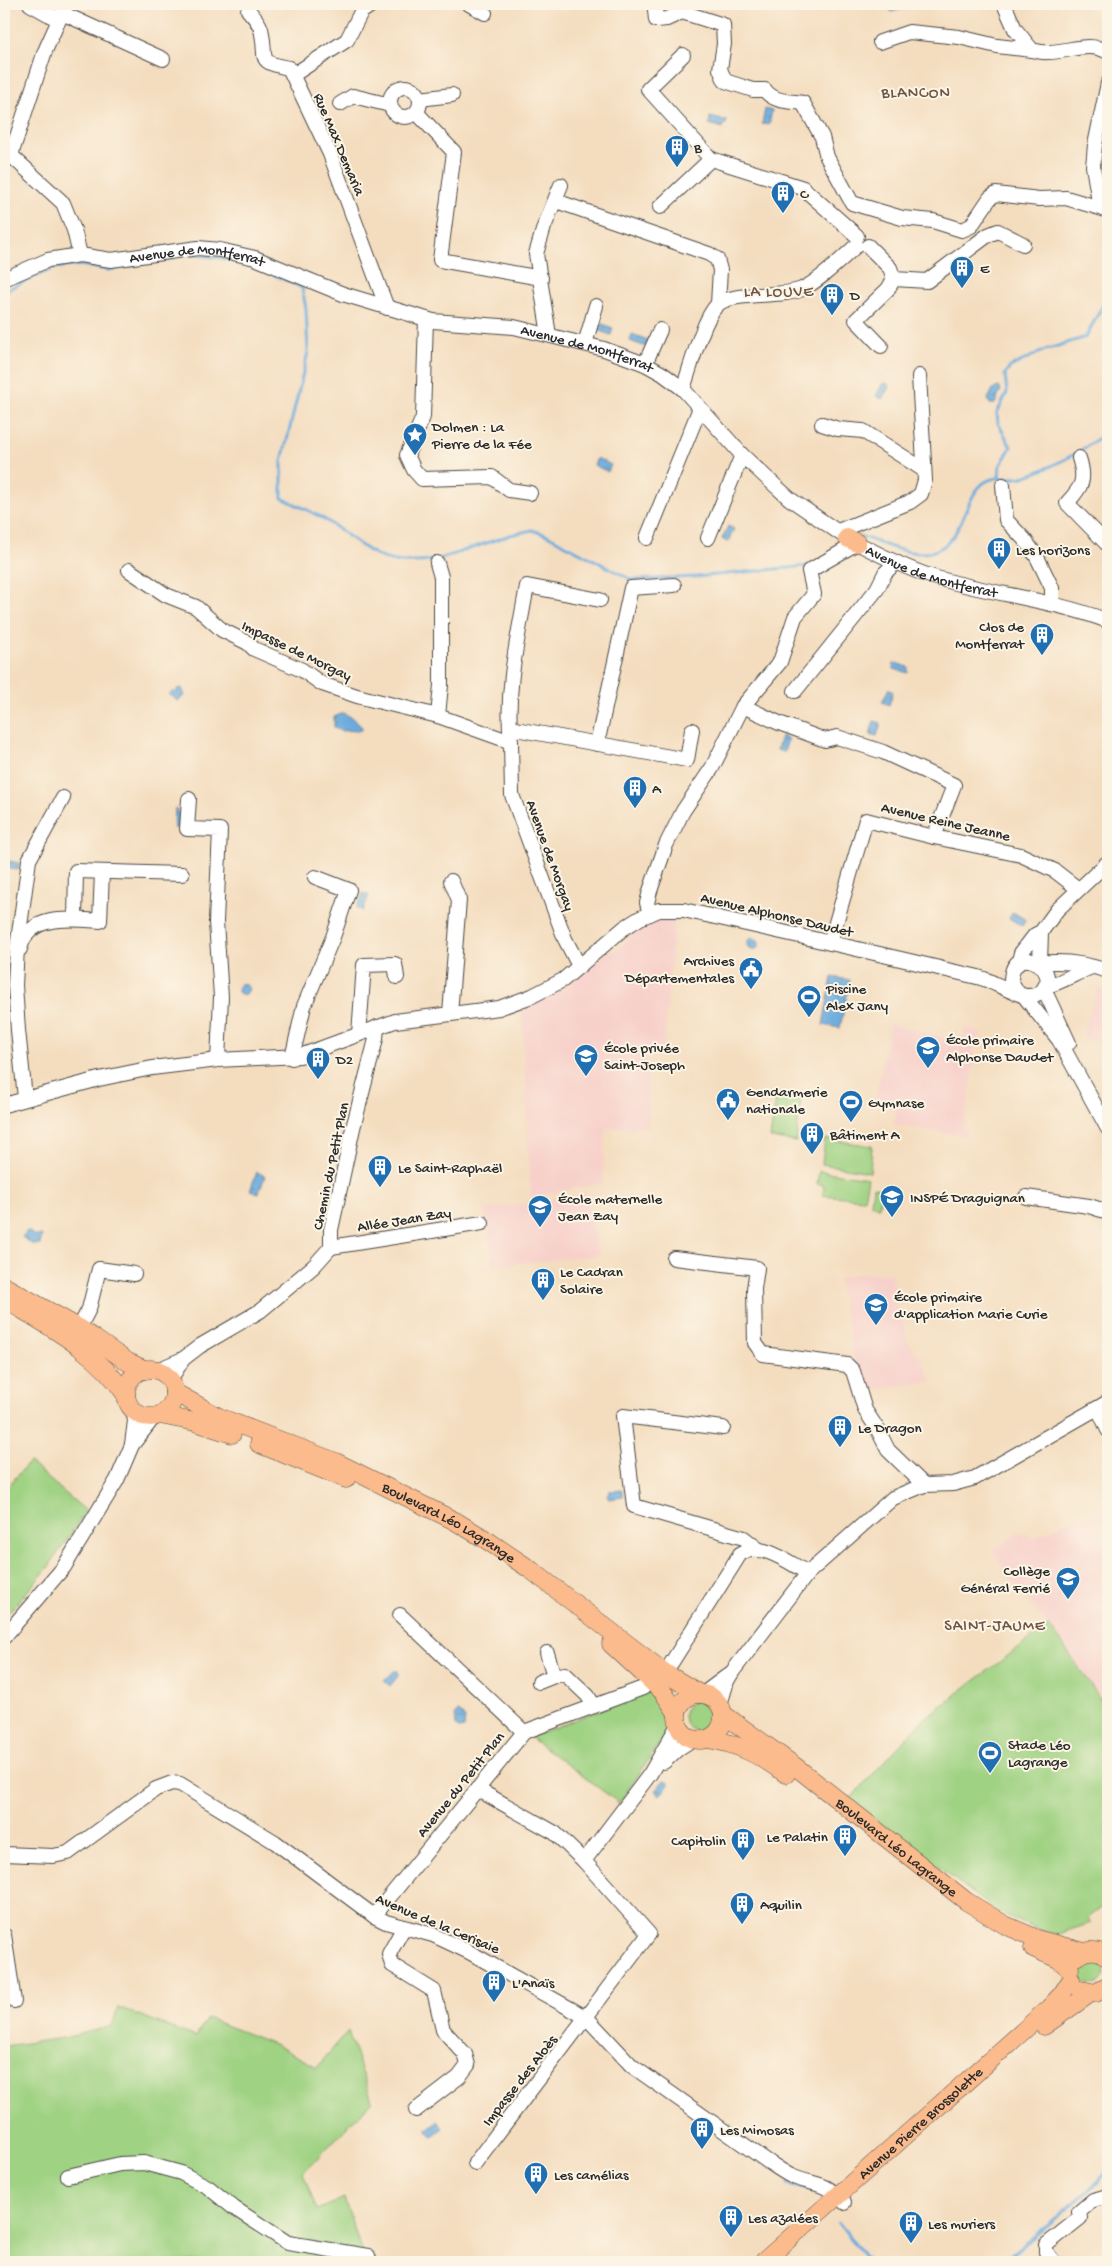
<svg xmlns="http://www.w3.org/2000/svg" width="1112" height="2266" viewBox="0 0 1112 2266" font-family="'Gochi Hand',sans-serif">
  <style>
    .built { fill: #f7d0ca }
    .grass { fill: #9fd282; stroke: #657e56 }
    .water { fill: url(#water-ripples); stroke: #4a6a84 }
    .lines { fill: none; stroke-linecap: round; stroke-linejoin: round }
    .stream { stroke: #69aadd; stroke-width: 3 }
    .minor-casing { stroke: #494641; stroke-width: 16 }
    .major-casing { stroke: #494641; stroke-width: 19 }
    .minor { stroke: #fff; stroke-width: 14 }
    .major { stroke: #fbbb8d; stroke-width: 18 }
    .labels { text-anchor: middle; stroke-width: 4; stroke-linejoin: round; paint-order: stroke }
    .street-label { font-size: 15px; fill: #2b2b2b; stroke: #fcf5e5 }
    .poi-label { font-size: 15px; fill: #2b2b2b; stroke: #fcf5e5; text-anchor: start }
    .neighbourhood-label { font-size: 16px; letter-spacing: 1px; fill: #6f5545; stroke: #fcf5e5 }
  </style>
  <defs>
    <pattern id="water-ripples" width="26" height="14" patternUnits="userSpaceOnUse" patternTransform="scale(1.25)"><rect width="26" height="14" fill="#69aadd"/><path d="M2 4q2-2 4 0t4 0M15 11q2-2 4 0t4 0" fill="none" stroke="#578bb3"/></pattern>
  </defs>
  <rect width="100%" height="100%" fill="#fcf5e5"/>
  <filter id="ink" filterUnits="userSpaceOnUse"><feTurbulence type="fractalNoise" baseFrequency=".02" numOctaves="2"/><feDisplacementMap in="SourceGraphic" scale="10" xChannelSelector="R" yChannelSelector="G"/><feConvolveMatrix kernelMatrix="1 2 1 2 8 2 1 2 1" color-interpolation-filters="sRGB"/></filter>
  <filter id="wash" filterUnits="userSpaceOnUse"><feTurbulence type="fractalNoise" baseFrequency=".0096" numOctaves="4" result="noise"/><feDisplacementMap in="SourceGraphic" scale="20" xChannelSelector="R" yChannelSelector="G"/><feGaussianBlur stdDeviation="1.12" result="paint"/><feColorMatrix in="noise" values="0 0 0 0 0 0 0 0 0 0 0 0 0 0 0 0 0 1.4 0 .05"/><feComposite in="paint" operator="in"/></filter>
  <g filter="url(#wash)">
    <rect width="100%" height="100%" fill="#f4ddbf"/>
    <path class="built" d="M660 918H674L663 1051 646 1056 649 1127 605 1128 603 1183 531 1197 522 1009 558 993 571 984 604 953 619 948 644 924Z
      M1098 987 1108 991V1046L1082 1037Z
      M890 1024 962 1042 965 1028 981 1032 980 1037 977 1038 974 1054 976 1055 963 1129 966 1130 965 1136 894 1125 896 1111 875 1102Z
      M586 1193 599 1255 493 1266 484 1210Z
      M857 1274H892L895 1303 899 1309 909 1345 912 1347 914 1352 919 1355 932 1381 861 1391 838 1279Z
      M1108 1509V1735L1101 1700 1049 1625 1008 1576 993 1550 1020 1532 1034 1539 1064 1522 1093 1516Z"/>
    <path class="grass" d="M777 1093 801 1097 796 1142 770 1138Z
      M825 1139 872 1146 870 1172 822 1164Z
      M819 1171 868 1178 864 1199 823 1195 824 1185 817 1184Z
      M873 1187 881 1188 879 1207 871 1204Z
      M29 1462 86 1511 47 1569 9 1612 4 1608V1491Z
      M1049 1625 1101 1700 1108 1735V1903L1088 1918 1091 1923 1055 1935 1021 1923 994 1909 849 1800 926 1717Z
      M649 1691 664 1706 668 1718 667 1733 619 1803 530 1737Z
      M684 1716a16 16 0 1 1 32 0a16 16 0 1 1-32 0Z
      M1079 1972a13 13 0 1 1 26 0a13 13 0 1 1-26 0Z
      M118 2007 196 2037 207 2018 274 2044 317 2067 348 2031 372 2101 303 2173 317 2210 344 2198 365 2262H4V2046L64 2038 112 2026Z"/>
    <path class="water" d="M906 4 907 8 891 12 890 5Z
      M765 109 772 111 769 125 762 124Z
      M710 117 727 121 726 124H724L723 128 709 124Z
      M600 323 613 328 611 335 597 330Z
      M632 334 648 340 646 347 630 341Z
      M887 383 889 387 882 399 876 396 882 384Z
      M999 387 1001 390 995 404H990L988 399 993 389Z
      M597 458 611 465 608 472 594 465Z
      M728 526 734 529 728 542 722 539Z
      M896 663 908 667V673L894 669 893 665Z
      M182 688 185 695 178 701 169 694 172 691 177 693V689Z
      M889 688 893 692 889 705 882 702Z
      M343 713 351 717 362 727V730L340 731 334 727V717Z
      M874 721 881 723 877 736 870 734Z
      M781 736 788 739 784 752 777 750Z
      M175 809H177L178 813H182L181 828H174Z
      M5 860 19 863 18 870 4 868Z
      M363 893 369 895 363 911 357 908Z
      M1013 912 1026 920 1022 926 1009 918Z
      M747 944a6 6 0 1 1 12 0a6 6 0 1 1-12 0Z
      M832 977 850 980 840 1028 823 1025Z
      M237.5 989a5.5 5.5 0 1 1 11 0a5.5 5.5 0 1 1-11 0Z
      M257 1172 265 1176 259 1193 250 1190Z
      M27 1231 36 1236 42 1235 40 1245H33L22 1237Z
      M623 1490 624 1497 609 1499 607 1496 609 1491Z
      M394 1671H398L399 1675 390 1686 384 1681Z
      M459 1712 465 1718 464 1728 459 1729 456 1727 455 1714Z
      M664 1780 667 1781 669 1785 660 1795 655 1791Z
      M437 2121 443 2128 432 2137 426 2130Z"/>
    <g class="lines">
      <path class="stream" d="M192 255C227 255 272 272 302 288L306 309 308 352 282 461V498C298 506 316 513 330 523 371 551 380 569 434 560
        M4 291 54 268 80 265 108 270 174 258
        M999 478 1000 466 1011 447 998 423 997 413 1007 393 1005 375 1010 367 1045 350 1086 337 1108 295
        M858 538 861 536C879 543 912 557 931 552 965 543 962 498 985 482 997 474 1013 481 1026 476 1053 467 1088 449 1108 430
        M440 559 510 535 532 530 547 535 632 580 696 577 807 566
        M788 2184 810 2189
        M816 2190 822 2197
        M838 2223 869 2262
        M1003 2262 1092 2188 1108 2171"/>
    </g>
  </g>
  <g filter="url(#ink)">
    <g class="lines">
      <defs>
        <g id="minor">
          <path d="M30 4 59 20"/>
          <path d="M469 4 485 13"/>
          <path d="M658 4 655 10 656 20 667 19 682 12 723 25 724 44 720 69 725 81 753 90H765C773 102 789 101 803 103L822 137 827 157 852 203 902 218 933 221 962 230 971 226 990 198 996 194 1039 199 1066 198 1100 208"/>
          <path d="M1004 4 1015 29 1032 50C1037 51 1043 53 1048 52 1069 52 1088 41 1108 52"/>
          <path d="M248 10C254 17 261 24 262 34 267 59 256 62 289 68L330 154 387 308"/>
          <path d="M62 13 163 59"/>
          <path d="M880 42 909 32 959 37 997 46 1032 50"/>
          <path d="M683 55 648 89 711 159"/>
          <path d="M293 75 347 40 361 12 373 4"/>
          <circle cx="405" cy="102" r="15"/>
          <path d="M420 99 452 95"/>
          <path d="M340 104 353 96 390 105"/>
          <path d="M416 112 454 152 440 260 541 278"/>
          <path d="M4 149 63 203 74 230 80 255"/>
          <path d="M11 155 45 51 66 4"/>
          <path d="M556 201 709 254 717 259 720 270 718 304"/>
          <path d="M660 207 711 159 803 188 857 236"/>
          <path d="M1107 211 1100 208 1093 166 1095 145 1108 83"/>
          <path d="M868 246 890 268 894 279 888 289 856 320 881 346"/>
          <path id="s1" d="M4 279 48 260 80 255 111 260 198 248 220 250 255 258 343 294 433 321 514 327 604 349 645 364 663 374 683 389 742 455 769 480 790 499 847 538"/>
          <path d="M894 279 927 281 988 235 998 231 1023 244"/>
          <path d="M426 319 423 417 407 455 414 470 422 479 492 477 509 490 530 493"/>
          <path d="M549 335 536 254 544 227 561 185"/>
          <path d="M585 344 596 306"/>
          <path d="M645 364 660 330"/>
          <path d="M683 389C690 369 703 319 717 305 731 291 782 298 802 289 822 279 840 260 856 246"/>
          <path d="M822 424 838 429 863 431 924 470"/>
          <path d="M1079 458C1086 480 1082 487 1067 503L1108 545"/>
          <path d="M1003 485 1006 520 1024 539 1037 557 1052 588V604"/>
          <path d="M838 531 910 502 921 494 925 480 919 376"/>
          <path d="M647 538 700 408"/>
          <path d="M708 538 742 455"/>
          <path d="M437 563 441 577V685L438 716 511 742 512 795 565 939 579 966"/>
          <path d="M129 570 166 595 196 607 222 630 248 643 254 649 302 670 322 684 357 696 438 716"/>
          <path d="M795 691 877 589 885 573 896 562"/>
          <path d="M743 706 779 723 825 740 837 737 883 752 954 785 934 837"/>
          <path d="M510 728 687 760 692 730"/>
          <path d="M511 742C505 690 518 638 527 586L600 600"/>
          <path d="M597 744 631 588 674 585"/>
          <path d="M189 799 187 829 220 830 216 922 221 997 218 1060"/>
          <path id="s2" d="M650 914 647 903 650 891 666 845 683 811 712 768 743 706 780 662 795 617 814 594 809 571 857 543C880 555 905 568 930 576 989 594 1051 599 1108 621"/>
          <path d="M75 919 76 871 182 874"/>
          <path d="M830 943 866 820 934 837 1021 855 1055 871 1077 888"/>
          <path d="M20 949C28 913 72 919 100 921L102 872"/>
          <path d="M1040 963C1062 960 1087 964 1108 971"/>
          <path d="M1040 963 1041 932"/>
          <path d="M1018 964 1021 953 1035 935 1041 932 1057 910 1108 862"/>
          <path d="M1045 986C1058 985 1077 972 1092 967"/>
          <path d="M1044 989 1069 1043"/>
          <path d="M1024 996 1059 1040 1108 1129"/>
          <path d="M450 1014 459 900 451 881"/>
          <path d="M359 1034 364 965 395 964 397 977"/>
          <path d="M292 1058 304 1006 333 937 349 890 315 877"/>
          <path d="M25 1098 18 1030 15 985 17 948 29 860 63 798"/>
          <path d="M4 1105 99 1079 152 1068 218 1060 300 1056 395 1021 499 1008 532 996 563 980 624 928 640 918 659 910H684C772 930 860 949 947 970 959 973 972 975 984 979 997 984 1012 993 1026 996 1030 996 1034 996 1037 994 1071 976 1012 935 1011 981L1018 993"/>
          <path d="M1026 1197 1089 1206 1108 1212"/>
          <path d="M331 1247 482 1223"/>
          <path d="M674 1258 757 1268 754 1289 755 1343 763 1354 847 1365 853 1371 865 1410 878 1430 888 1450 924 1485"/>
          <path d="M79 1328 89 1309 99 1269 134 1274"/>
          <path d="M157 1370 183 1359 200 1346 260 1311 314 1266 331 1247V1230L353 1128 376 1039 377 1027"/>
          <path d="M170 1380 183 1359"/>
          <path d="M1098 1408 1108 1430"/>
          <path d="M723 1428 623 1416 634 1506 744 1538 758 1549"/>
          <path d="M132 1444 135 1421 133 1409"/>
          <path d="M400 1615 524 1732"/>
          <path d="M4 1637 64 1567 117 1480 132 1445 154 1417"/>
          <path d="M547 1653 554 1676 565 1674 588 1696 594 1706"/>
          <path d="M665 1673 740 1554C761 1540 789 1563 808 1573"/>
          <path d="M539 1682 554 1676"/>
          <path d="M703 1694 731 1673"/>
          <path d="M720 1705 727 1681 733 1671 808 1573 893 1498 924 1485 953 1484 975 1478 1108 1402"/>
          <path d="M664 1762 679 1748 693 1739"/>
          <path d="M4 1854 53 1856 68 1853 156 1789 172 1783 180 1784 275 1842 374 1916 386 1922 433 1935 469 1952 587 2018 632 2066 767 2161C775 2166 783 2172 791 2176 814 2186 824 2180 844 2202"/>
          <path d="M584 1861 650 1774 678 1725"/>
          <path d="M374 1916 524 1732 643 1688"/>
          <path d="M404 1927 389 1954 392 1965 434 1991 443 2030 465 2054 468 2065 459 2077 416 2110"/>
          <path d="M4 1935 14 2001"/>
          <path d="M475 2163 649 1934 584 1861 555 1833 477 1789"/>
          <path d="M68 2176 120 2164 144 2163 181 2173 208 2187 234 2208 288 2243 368 2256 370 2262"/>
          <path d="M1054 2262 1046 2252V2245L1080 2218 1079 2212 1093 2200 1108 2196"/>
        </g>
        <g id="major">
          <path d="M847 538 857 543"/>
          <path d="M4 1286 79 1328 128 1362 146 1370"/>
          <path d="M6 1300C50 1327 97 1351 126 1395"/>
          <circle cx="150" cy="1393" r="24"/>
          <path id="s3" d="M174 1392 219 1417 336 1462 455 1521 485 1539 531 1570 665 1673 700 1694"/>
          <path d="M160 1415 195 1422 232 1434"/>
          <path d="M259 1444 346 1479"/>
          <path d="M611 1644 663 1692 677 1713"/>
          <circle cx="700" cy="1717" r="23"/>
          <path id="s4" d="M723 1714 796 1767 966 1901 1005 1925 1040 1940 1084 1952"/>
          <path d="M708 1739C738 1743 761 1756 786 1774"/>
          <path d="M1033 1948 1058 1959 1070 1969"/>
          <path d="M1076 1957C1086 1949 1099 1948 1108 1958"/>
          <path d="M1081 1990 1096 1993 1108 1985"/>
          <path d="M1044 2026 1091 1993"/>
          <path id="s5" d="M763 2262 1049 2008 1062 1994 1071 1980"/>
        </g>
      </defs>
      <use href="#minor" class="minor-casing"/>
      <use href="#major" class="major-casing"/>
      <use href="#minor" class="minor"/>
      <use href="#major" class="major"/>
    </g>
  </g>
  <defs>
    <symbol id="building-pin" viewBox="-11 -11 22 30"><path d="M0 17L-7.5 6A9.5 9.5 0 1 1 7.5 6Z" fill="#1f6fb2" stroke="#fcf5e5"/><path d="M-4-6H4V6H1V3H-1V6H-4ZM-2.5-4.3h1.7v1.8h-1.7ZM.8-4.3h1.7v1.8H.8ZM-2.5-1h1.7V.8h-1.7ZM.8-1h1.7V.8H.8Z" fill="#fff"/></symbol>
    <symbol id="sight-pin" viewBox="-11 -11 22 30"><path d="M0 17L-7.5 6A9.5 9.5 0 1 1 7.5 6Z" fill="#1f6fb2" stroke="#fcf5e5"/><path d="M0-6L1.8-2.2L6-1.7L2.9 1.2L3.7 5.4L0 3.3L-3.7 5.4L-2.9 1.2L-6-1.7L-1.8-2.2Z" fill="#fff"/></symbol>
    <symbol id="civic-pin" viewBox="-11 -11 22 30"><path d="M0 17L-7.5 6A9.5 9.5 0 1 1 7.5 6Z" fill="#1f6fb2" stroke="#fcf5e5"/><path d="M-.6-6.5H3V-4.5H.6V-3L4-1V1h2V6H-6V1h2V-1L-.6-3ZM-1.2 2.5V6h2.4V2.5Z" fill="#fff"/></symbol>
    <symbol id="stadium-pin" viewBox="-11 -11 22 30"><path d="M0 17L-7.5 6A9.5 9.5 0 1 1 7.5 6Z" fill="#1f6fb2" stroke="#fcf5e5"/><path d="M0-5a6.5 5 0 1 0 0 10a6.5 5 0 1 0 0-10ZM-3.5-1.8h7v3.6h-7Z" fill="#fff"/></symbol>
    <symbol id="school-pin" viewBox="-11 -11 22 30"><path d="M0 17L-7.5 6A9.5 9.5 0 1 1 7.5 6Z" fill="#1f6fb2" stroke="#fcf5e5"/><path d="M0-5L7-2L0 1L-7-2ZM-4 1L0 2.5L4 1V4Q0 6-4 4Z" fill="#fff"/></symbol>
    <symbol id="university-pin" viewBox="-11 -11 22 30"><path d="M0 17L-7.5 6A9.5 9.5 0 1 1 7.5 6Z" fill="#1f6fb2" stroke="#fcf5e5"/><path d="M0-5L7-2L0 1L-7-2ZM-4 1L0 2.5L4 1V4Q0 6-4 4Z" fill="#fff"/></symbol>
  </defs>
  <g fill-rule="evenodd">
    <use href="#building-pin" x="663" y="133" width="28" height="38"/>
    <use href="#building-pin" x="769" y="179" width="28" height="38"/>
    <use href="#building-pin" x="948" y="254" width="28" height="38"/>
    <use href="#building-pin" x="818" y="281" width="28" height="38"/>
    <use href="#sight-pin" x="401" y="421" width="28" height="38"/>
    <use href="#building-pin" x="985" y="535" width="28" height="38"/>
    <use href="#building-pin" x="1028" y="621" width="28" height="38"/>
    <use href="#building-pin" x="621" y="774" width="28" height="38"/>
    <use href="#civic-pin" x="737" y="955" width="28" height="38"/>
    <use href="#stadium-pin" x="795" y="983" width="28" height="38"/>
    <use href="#school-pin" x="914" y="1034" width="28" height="38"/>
    <use href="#school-pin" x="572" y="1042" width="28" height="38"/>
    <use href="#building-pin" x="304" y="1045" width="28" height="38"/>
    <use href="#civic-pin" x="714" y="1086" width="28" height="38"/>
    <use href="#stadium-pin" x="837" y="1088" width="28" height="38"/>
    <use href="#building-pin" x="798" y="1120" width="28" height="38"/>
    <use href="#building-pin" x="366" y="1153" width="28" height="38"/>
    <use href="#university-pin" x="878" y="1183" width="28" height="38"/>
    <use href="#school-pin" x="526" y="1193" width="28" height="38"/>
    <use href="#building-pin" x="529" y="1266" width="28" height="38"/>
    <use href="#school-pin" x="862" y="1291" width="28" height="38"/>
    <use href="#building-pin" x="826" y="1413" width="28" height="38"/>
    <use href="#school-pin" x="1054" y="1565" width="28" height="38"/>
    <use href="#stadium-pin" x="976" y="1739" width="28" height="38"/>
    <use href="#building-pin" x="831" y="1822" width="28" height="38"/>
    <use href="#building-pin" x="729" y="1826" width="28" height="38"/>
    <use href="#building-pin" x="728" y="1890" width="28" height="38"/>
    <use href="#building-pin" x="480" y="1968" width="28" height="38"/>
    <use href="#building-pin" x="688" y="2115" width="28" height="38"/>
    <use href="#building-pin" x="522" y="2160" width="28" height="38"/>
    <use href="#building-pin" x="717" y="2203" width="28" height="38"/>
    <use href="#building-pin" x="897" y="2209" width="28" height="38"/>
  </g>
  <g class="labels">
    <g class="street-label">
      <text transform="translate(340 144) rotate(67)" y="5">Rue Max Demaria</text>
      <text dy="5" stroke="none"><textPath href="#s1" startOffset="199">Avenue de Montferrat</textPath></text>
      <text dy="5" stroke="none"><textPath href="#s1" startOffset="604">Avenue de Montferrat</textPath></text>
      <text dy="5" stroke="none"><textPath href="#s2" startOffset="526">Avenue de Montferrat</textPath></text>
      <text transform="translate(297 650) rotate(26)" y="5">Impasse de Morgay</text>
      <text transform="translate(946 821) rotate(13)" y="5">Avenue Reine Jeanne</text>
      <text transform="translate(551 855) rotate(70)" y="5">Avenue de Morgay</text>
      <text transform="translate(777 914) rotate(13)" y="5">Avenue Alphonse Daudet</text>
      <text transform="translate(330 1166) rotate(-78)" y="5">Chemin du Petit Plan</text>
      <text transform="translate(404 1219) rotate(-9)" y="5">Allée Jean Zay</text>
      <text dy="5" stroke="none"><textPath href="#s3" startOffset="305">Boulevard Léo Lagrange</textPath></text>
      <text transform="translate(460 1784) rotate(-51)" y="5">Avenue du Petit Plan</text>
      <text dy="5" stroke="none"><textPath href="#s4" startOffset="219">Boulevard Léo Lagrange</textPath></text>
      <text transform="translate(438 1923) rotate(23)" y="5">Avenue de la Cerisaie</text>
      <text transform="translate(519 2080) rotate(-52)" y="5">Impasse des Aloès</text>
      <text dy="5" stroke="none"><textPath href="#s5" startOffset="210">Avenue Pierre Brossolette</textPath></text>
    </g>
    <g class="poi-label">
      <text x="694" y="152">B</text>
      <text x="800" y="198">C</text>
      <text x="980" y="273">E</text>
      <text x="850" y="300">D</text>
      <text x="432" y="431">Dolmen : La<tspan x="432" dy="17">Pierre de la Fée</tspan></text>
      <text x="1016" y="554">Les horizons</text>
      <text x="1024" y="631" text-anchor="end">Clos de<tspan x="1024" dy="17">Montferrat</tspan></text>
      <text x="652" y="793">A</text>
      <text x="734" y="965" text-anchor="end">Archives<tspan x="734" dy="17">Départementales</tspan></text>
      <text x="826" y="993">Piscine<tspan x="826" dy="17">Alex Jany</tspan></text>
      <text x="946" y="1044">École primaire<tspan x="946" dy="17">Alphonse Daudet</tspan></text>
      <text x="604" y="1052">École privée<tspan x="604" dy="17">Saint-Joseph</tspan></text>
      <text x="336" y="1064">D2</text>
      <text x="746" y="1096">Gendarmerie<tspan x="746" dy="17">nationale</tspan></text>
      <text x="868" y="1107">Gymnase</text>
      <text x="830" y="1139">Bâtiment A</text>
      <text x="398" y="1172">Le Saint-Raphaël</text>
      <text x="910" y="1202">INSPÉ Draguignan</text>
      <text x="558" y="1203">École maternelle<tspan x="558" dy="17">Jean Zay</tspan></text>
      <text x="560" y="1276">Le Cadran<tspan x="560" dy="17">Solaire</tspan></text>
      <text x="894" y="1301">École primaire<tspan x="894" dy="17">d'application Marie Curie</tspan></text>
      <text x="858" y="1432">Le Dragon</text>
      <text x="1050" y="1575" text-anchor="end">Collège<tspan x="1050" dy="17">Général Ferrié</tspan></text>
      <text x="1008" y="1749">Stade Léo<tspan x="1008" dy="17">Lagrange</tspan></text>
      <text x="828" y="1841" text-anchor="end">Le Palatin</text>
      <text x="726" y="1845" text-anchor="end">Capitolin</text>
      <text x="760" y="1909">Aquilin</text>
      <text x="512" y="1987">L'Anaïs</text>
      <text x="720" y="2134">Les Mimosas</text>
      <text x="554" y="2179">Les camélias</text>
      <text x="748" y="2222">Les azalées</text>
      <text x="928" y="2228">Les muriers</text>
    </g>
    <g class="neighbourhood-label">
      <text x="916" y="97">BLANCON</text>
      <text x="779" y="296">LA LOUVE</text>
      <text x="995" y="1630">SAINT-JAUME</text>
    </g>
  </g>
  <rect width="1112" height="2266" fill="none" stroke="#fcf5e5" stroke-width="20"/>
</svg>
